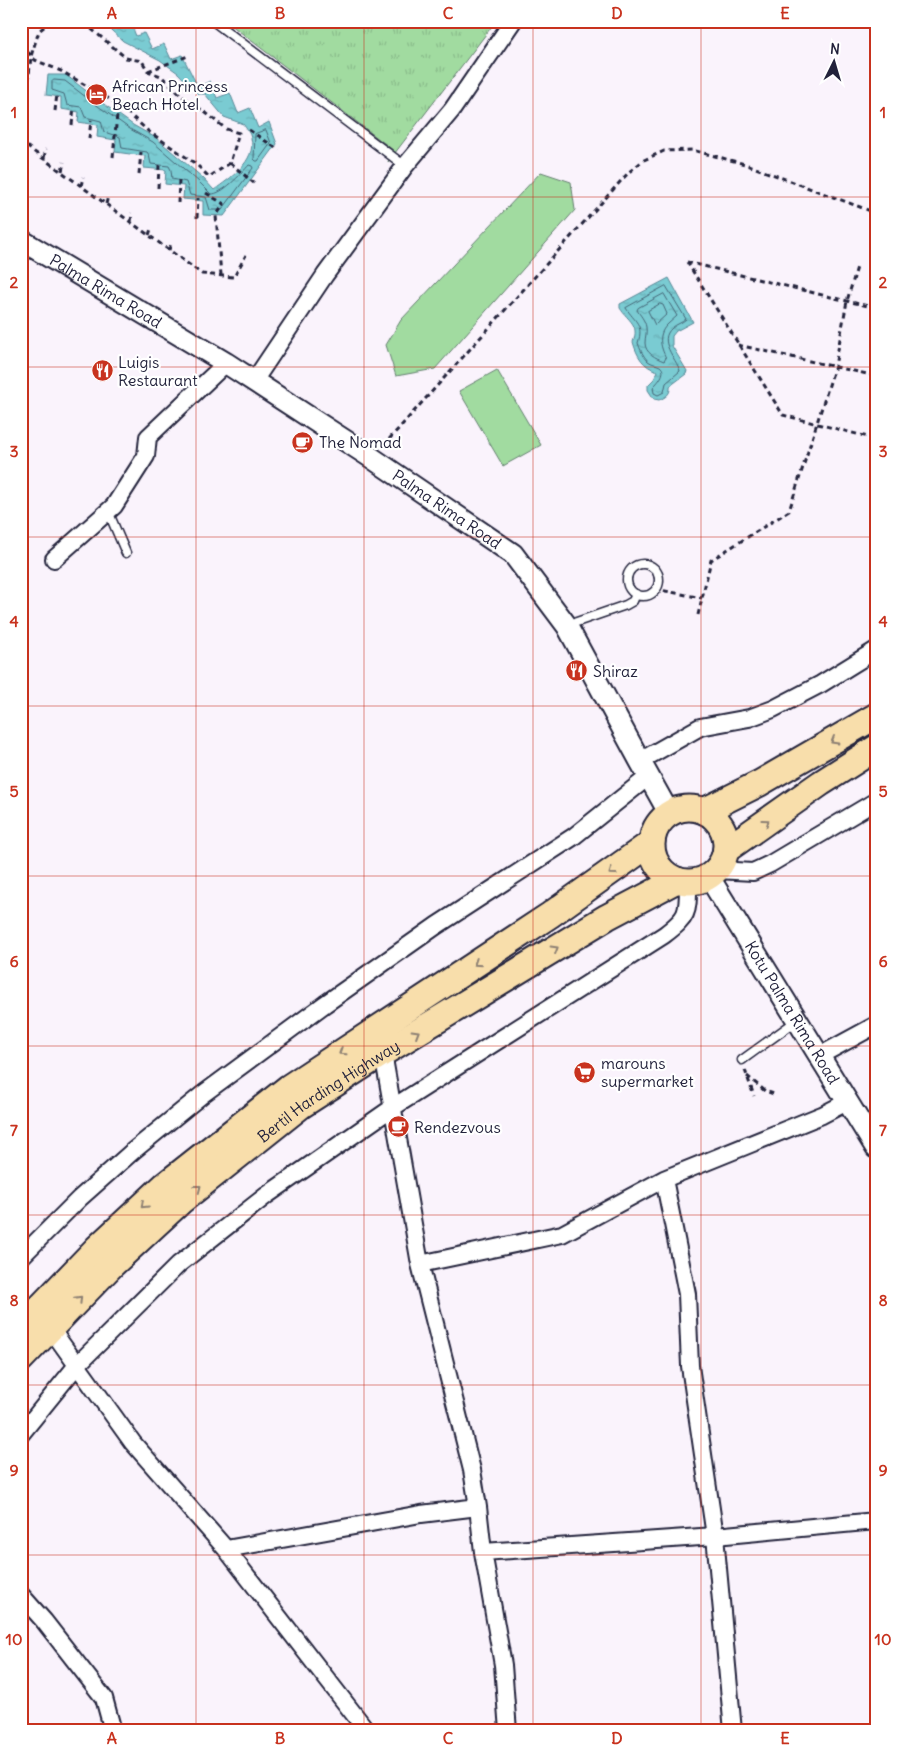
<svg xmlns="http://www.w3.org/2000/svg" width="897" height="1752" viewBox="0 0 897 1752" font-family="Delius,sans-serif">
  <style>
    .grass { fill: url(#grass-tufts); stroke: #627e6e }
    .green { fill: #a1dba0; stroke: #627e6e }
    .water { fill: url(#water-ripples); stroke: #578796 }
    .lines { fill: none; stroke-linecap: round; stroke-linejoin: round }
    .shore { stroke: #456677; stroke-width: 1 }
    .service-casing { stroke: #22223b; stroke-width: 11 }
    .minor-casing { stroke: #22223b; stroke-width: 20 }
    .tertiary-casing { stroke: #22223b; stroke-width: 24 }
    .primary-casing { stroke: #22223b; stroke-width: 29 }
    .path { stroke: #22223b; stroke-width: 3; stroke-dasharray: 5 4; stroke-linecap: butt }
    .service { stroke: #fff; stroke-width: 8 }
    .minor { stroke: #fff; stroke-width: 16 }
    .tertiary { stroke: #fff; stroke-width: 20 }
    .primary { stroke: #f8deab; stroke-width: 25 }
    .oneway { stroke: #8d8073 }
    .grid { fill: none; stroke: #c8321e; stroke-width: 1; stroke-opacity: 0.55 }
    .labels { text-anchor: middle; stroke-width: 4.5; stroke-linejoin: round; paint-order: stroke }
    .poi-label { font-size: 16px; fill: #22223b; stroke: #fff; text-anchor: start }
    .street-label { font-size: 16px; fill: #22223b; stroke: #fff }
    .neatline { fill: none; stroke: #c8321e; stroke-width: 2 }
    .grid-label { font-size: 16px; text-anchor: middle; font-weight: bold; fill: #c8321e }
  </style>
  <defs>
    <pattern id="grass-tufts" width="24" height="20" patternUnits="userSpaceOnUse" patternTransform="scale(1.25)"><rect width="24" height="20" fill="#a1dba0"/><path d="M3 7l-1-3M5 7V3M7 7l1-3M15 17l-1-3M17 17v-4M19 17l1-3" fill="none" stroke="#8abc8b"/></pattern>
    <pattern id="water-ripples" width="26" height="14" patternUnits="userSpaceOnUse" patternTransform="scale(1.25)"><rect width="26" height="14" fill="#7acbd2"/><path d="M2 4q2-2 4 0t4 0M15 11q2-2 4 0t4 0" fill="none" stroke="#69aeb5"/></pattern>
  </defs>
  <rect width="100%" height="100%" fill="#faf3fc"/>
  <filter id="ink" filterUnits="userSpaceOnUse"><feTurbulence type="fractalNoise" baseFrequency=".02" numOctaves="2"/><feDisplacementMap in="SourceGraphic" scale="10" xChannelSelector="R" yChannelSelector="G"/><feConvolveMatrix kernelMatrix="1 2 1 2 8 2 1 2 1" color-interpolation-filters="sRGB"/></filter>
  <g filter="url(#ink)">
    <path class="grass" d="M226 21H496L388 162 393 150Z"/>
    <path class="green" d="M541 172 571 182 575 210 435 369 396 376 386 345 401 320Z
      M497 370 541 445 503 466 459 391Z"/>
    <path class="water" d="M101 21H130L136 36 144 33 152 49 164 44 171 59 182 55 198 87 210 81 217 98 230 93 238 113 250 108 258 128 269 122 277 144 224 216 203 215V201L183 199 184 186 165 184 166 170 144 168 145 156 115 152 116 140 97 137 98 125 78 122 79 112 61 109V97L46 95 48 75H66L94 97 133 125 156 138 203 178 214 190C229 179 257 161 251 138 250 133 246 128 243 124L224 117 205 94H198L178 73 160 60 123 41Z
      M669 278 693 322 676 331 672 336V346L687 371 686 374 670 386C671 394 666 397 659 400L654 399 648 390V385L654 379 658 371C643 367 637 356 633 342 640 324 628 321 620 308V304Z"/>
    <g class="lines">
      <path class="shore" d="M54 80 65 81 91 101 130 129 153 142 199 182 211 194C222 195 242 173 249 165L252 166 253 168 222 210H210L206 197 190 195 186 182 172 179 171 170 169 166 151 164 149 155 147 152 122 148 120 137 104 132 101 121 85 117 81 107 67 105 64 94 52 90V82Z
        M266 130 271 143 258 161H256L254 159 255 134Z
        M666 286 686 319C682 323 676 324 672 328 657 341 676 358 680 371L666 383 664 392 658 395 654 393 653 387C657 383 668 372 660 366 656 364 652 364 648 361 643 356 640 349 638 343 644 324 635 322 626 308Z
        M664 294 677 316C674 319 671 321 668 324 657 334 660 346 666 358L664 361C656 358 645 353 645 343 645 337 647 333 646 327 645 320 640 315 637 310L638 308Z
        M660 304 663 305 667 314 655 325 648 311Z"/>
      <defs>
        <path id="service" d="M213 21 405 166
          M108 511 126 553
          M627 580a16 16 0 1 1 32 0a16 16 0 1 1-32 0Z
          M568 625 626 605 633 601 636 594
          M742 1060 796 1021"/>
        <path id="minor" d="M254 381 325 275 405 166 452 110 513 21
          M54 559 114 506 146 456 148 437 226 363
          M640 761 700 727 749 718 773 709 821 684 876 650
          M717 870 753 872 770 864 876 801
          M383 1053 420 1264 472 1470 478 1507 483 1552 503 1665 508 1731
          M819 1056 876 1025
          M664 1179 687 1294 690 1366 715 1536 733 1731
          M21 1257 80 1198 133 1151 203 1094 325 1004 436 926 573 837 648 777
          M420 1264 562 1234 664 1179 822 1115 847 1102
          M51 1329 133 1443 226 1549 367 1731
          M21 1434 77 1365 179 1264 267 1195 392 1108 664 935C689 916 688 913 688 882
          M226 1549 421 1514 478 1507
          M483 1552 715 1536 876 1521
          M21 1595 44 1621 104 1698 113 1731"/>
        <g id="tertiary">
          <path id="s1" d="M21 240 226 363 372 458 513 554 567 626 640 761 669 813"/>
          <path id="s2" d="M709 877 876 1148"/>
        </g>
        <g id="primary">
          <circle cx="689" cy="845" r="37"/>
          <path d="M704 811 760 783 876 716"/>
          <path d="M726 850 821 783 876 748"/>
          <path d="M21 1327 97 1248 165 1185 289 1087 550 915 651 843"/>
          <path id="s3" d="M21 1359 113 1264 180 1202 302 1105 383 1053 607 917 677 880"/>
        </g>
      </defs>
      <use href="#service" class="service-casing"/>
      <use href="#minor" class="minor-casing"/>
      <use href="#tertiary" class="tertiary-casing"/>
      <use href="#primary" class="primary-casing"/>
      <path class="path" d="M51 21 39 31 31 56 22 143 202 274 234 277 246 255
        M21 45 35 60 61 71 118 104 148 131 196 164 209 177 230 163 239 133 226 129 206 113 183 97 161 76 148 71 142 61 126 58 82 21
        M148 71 188 56
        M55 111 57 94
        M72 125 74 107
        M249 130 279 150
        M89 139 91 120
        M113 157 118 104
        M44 158 46 149
        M230 163 254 183
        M62 171 64 162
        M139 174 141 152
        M81 186 83 177
        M158 188 159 165
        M206 193 224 204 216 216 221 275
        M178 203 179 180
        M106 204 108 196
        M197 218 198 198
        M131 222 132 213
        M149 235 151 229
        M169 250 171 243
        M687 262 783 415 876 439
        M687 262 876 308
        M738 345 876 376
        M383 446 629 172 644 160 664 151 692 150 745 164 876 213
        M655 589 702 598
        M698 615 711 560 789 511 835 366 847 301 857 267
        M745 1070 754 1096
        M747 1076 765 1091 774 1094"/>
      <use href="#service" class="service"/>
      <use href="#minor" class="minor"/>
      <use href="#tertiary" class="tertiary"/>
      <use href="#primary" class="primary"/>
    </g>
    <defs><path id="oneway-chevron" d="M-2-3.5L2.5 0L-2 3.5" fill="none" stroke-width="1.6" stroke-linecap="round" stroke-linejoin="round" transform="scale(1.25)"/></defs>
    <g class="oneway">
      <use href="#oneway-chevron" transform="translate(834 741) rotate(150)"/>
      <use href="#oneway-chevron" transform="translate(766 822) rotate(-36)"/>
      <use href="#oneway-chevron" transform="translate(612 872) rotate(144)"/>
      <use href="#oneway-chevron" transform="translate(555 949) rotate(-31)"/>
      <use href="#oneway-chevron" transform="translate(477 963) rotate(147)"/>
      <use href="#oneway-chevron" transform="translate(416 1033) rotate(-31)"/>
      <use href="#oneway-chevron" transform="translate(342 1052) rotate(147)"/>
      <use href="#oneway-chevron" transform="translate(198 1188) rotate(-38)"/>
      <use href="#oneway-chevron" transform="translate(144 1205) rotate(137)"/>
      <use href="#oneway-chevron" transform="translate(79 1299) rotate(-46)"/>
    </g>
  </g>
  <path class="grid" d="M196 21V1731M364 21V1731M533 21V1731M701 21V1731M21 197H876M21 367H876M21 537H876M21 706H876M21 876H876M21 1046H876M21 1215H876M21 1385H876M21 1555H876"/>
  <defs>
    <symbol id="hotel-disc" viewBox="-11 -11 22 22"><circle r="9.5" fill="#c8321e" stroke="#fff"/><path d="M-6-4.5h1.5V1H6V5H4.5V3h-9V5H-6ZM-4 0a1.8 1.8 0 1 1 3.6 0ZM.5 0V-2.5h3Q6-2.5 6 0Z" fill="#fff"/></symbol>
    <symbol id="restaurant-disc" viewBox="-11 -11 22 22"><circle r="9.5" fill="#c8321e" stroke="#fff"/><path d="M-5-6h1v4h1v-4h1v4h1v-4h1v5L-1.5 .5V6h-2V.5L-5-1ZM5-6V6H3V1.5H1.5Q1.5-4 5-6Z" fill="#fff"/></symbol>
    <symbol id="cafe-disc" viewBox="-11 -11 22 22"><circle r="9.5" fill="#c8321e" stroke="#fff"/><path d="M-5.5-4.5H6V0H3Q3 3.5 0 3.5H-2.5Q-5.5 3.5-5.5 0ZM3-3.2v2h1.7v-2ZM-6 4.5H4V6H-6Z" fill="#fff"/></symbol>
    <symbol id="supermarket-disc" viewBox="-11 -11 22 22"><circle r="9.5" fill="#c8321e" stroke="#fff"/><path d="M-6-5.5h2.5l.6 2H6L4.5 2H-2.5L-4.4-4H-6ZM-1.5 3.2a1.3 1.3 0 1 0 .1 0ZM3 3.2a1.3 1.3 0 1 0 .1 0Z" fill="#fff"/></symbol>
  </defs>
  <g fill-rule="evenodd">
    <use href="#hotel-disc" x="84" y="82" width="25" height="25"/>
    <use href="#restaurant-disc" x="90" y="358" width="25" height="25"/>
    <use href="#cafe-disc" x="290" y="430" width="25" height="25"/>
    <use href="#restaurant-disc" x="564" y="658" width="25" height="25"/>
    <use href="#supermarket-disc" x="572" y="1060" width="25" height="25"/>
    <use href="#cafe-disc" x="386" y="1114" width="25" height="25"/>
  </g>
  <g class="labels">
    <g class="poi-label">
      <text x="112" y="92">African Princess<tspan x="112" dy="18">Beach Hotel</tspan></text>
      <text x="118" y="368">Luigis<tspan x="118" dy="18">Restaurant</tspan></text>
      <text x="319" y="448">The Nomad</text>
      <text x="593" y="677">Shiraz</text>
      <text x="601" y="1069">marouns<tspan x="601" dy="18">supermarket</tspan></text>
      <text x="414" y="1133">Rendezvous</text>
    </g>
    <g class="street-label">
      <text dy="6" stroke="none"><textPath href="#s1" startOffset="99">Palma Rima Road</textPath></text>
      <text dy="6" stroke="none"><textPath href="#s1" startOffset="504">Palma Rima Road</textPath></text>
      <text dy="6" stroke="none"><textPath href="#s2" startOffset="159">Kotu Palma Rima Road</textPath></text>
      <text dy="6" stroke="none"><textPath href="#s3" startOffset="409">Bertil Harding Highway</textPath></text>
    </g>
  </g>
  <rect width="897" height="1752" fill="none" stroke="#fff" stroke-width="55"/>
  <g transform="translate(834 62) rotate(5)" stroke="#ffffff" stroke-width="4" paint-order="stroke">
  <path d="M0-4L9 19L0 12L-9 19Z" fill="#22223b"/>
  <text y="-8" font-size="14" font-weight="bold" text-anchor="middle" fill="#22223b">N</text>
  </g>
  <rect x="28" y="28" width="842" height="1696" class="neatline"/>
  <g class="grid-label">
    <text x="112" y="19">A</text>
    <text x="280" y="19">B</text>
    <text x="448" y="19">C</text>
    <text x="617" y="19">D</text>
    <text x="785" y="19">E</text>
    <text x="14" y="118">1</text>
    <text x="883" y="118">1</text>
    <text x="14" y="288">2</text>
    <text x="883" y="288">2</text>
    <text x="14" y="457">3</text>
    <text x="883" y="457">3</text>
    <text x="14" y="627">4</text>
    <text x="883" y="627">4</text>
    <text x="14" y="797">5</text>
    <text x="883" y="797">5</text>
    <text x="14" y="967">6</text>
    <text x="883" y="967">6</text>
    <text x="14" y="1136">7</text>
    <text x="883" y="1136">7</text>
    <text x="14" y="1306">8</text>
    <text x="883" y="1306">8</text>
    <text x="14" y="1476">9</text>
    <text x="883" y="1476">9</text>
    <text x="14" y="1645">10</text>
    <text x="883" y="1645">10</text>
    <text x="112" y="1744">A</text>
    <text x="280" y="1744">B</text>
    <text x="448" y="1744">C</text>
    <text x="617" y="1744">D</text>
    <text x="785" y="1744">E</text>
  </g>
</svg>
